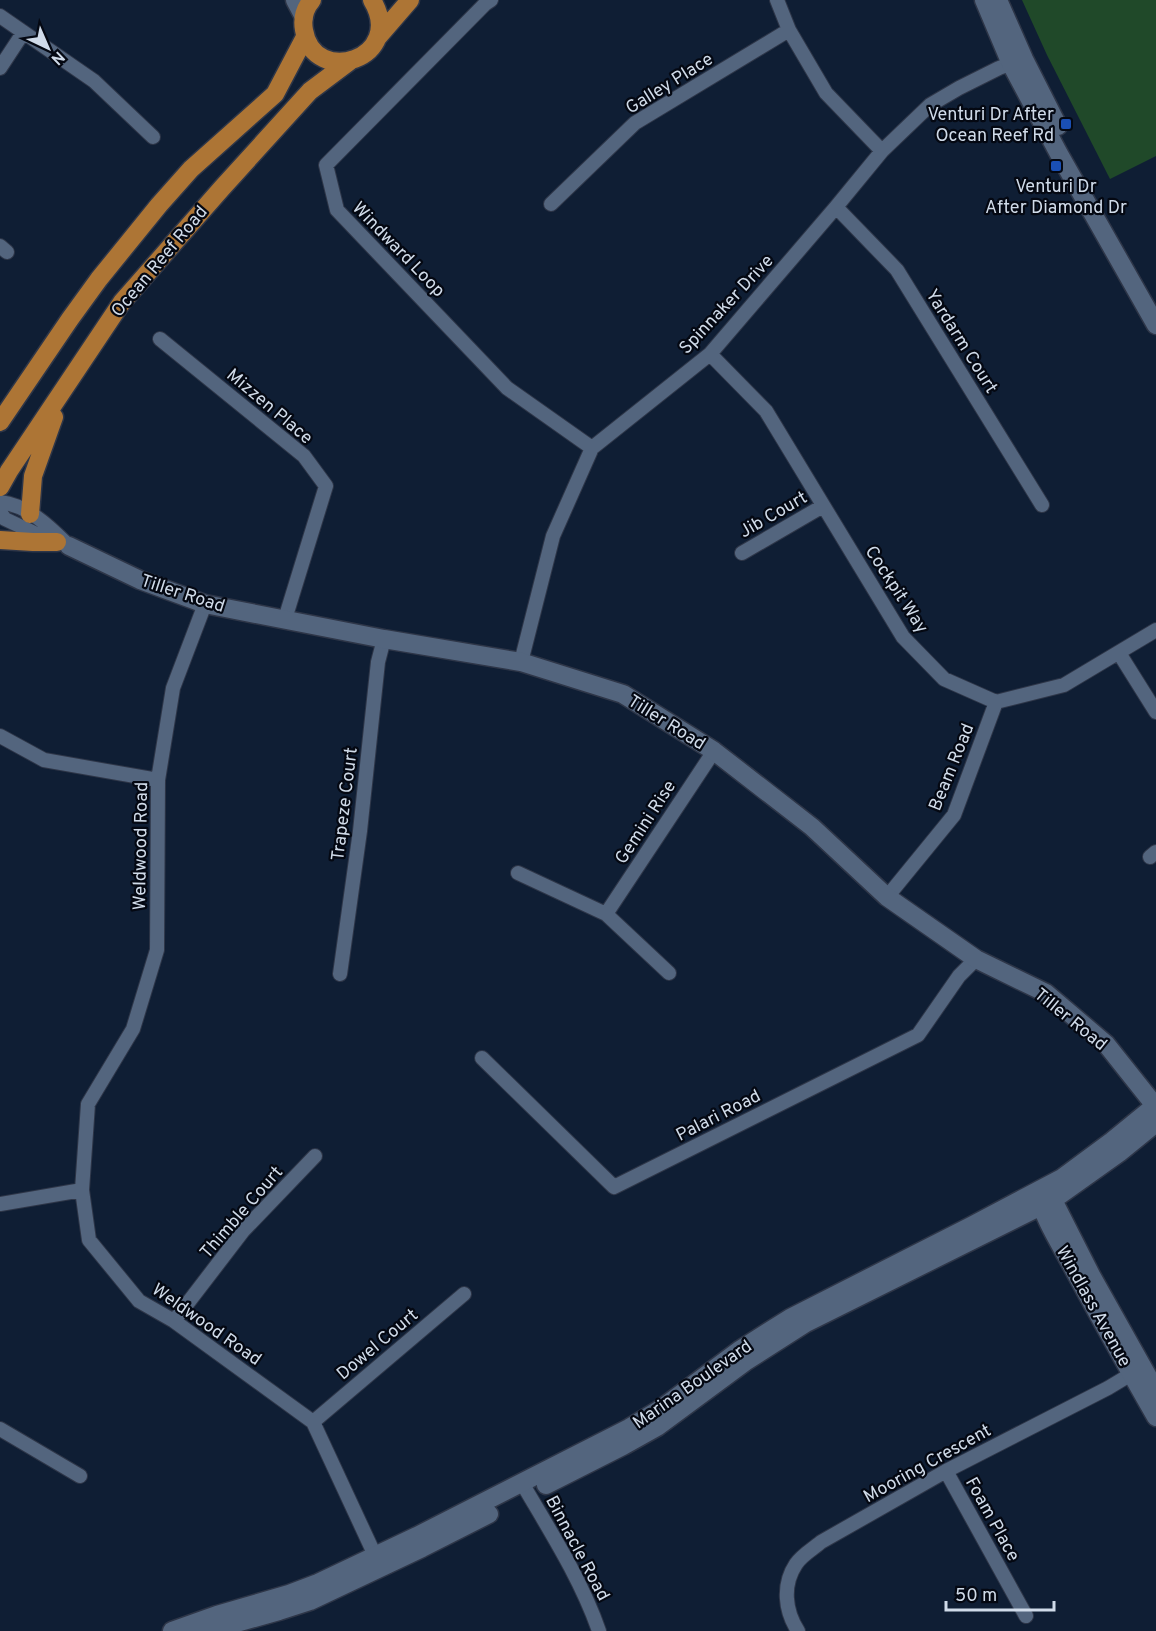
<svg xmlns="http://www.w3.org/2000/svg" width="1156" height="1631" viewBox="0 0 1156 1631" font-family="Overpass,sans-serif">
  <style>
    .green { fill: #204929 }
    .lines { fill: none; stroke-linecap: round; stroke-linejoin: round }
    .street-casing { stroke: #2e3648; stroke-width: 16 }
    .secondary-casing { stroke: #2e3648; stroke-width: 21 }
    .primary-casing { stroke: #2e3648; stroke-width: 21 }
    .street { stroke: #53657e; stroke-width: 14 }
    .secondary { stroke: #53657e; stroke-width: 18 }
    .primary { stroke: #ad7535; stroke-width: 18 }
    .transit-dot { fill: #1a4fb4; stroke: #040812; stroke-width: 2 }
    .labels { text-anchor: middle; stroke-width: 4.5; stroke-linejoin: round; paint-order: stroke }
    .street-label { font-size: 18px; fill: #d0dbe9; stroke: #040812 }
    .poi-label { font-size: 18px; fill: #d0dbe9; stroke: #040812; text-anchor: end }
  </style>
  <rect width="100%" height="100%" fill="#0f1e34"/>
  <path class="green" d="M1022 0H1156V156L1110 179 1047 55Z"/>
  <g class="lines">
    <defs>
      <path id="street" d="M491 0 485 4 326 165 337 210 507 388 592 448
        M777 0 789 30 826 93 882 151
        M0 16 94 81 153 137
        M0 68 23 33
        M551 204 635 123 789 30
        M836 207 897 270 1042 505
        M0 246 7 252
        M160 339 304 456 326 486 285 619
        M710 354 766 411 903 637 944 679 996 702 1064 685 1156 630
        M0 502C27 505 49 526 67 544
        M0 512 5 519 47 539
        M742 553 823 506
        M205 604 173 688 158 780 157 950 133 1029 88 1104 82 1190 89 1240 139 1301 174 1321 313 1422 378 1562
        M1119 653 1156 712
        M521 662 553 536 592 448 710 354 836 207 882 151 930 105 959 88 999 68 1018 61
        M0 736 44 760 158 780
        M1150 857 1156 852
        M518 873 606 914 669 973
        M887 897 954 815 996 702
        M606 914 714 751
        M340 974 360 831 378 662 384 639
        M482 1058 614 1187 918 1035 959 976 976 959
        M0 1204 82 1190
        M174 1321 243 1231 315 1156
        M313 1422 464 1294
        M0 1429 80 1476
        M946 1471 1026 1616
        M522 1483C550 1531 581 1579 599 1631
        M798 1631C785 1611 782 1585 796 1564 802 1555 813 1549 821 1542L946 1471 1108 1388 1138 1370"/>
      <path id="secondary" d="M295 0 304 17
        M984 0 1011 64 1059 154 1156 325
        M998 0 1024 59 1058 126
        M69 546 140 580 205 604 384 639 521 662 623 694 714 751 812 827 887 897 976 959 1046 993 1106 1044 1156 1107
        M1045 1190 1053 1200 1092 1277 1156 1391
        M1038 1194C1044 1220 1061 1245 1073 1268 1100 1318 1128 1368 1156 1417
        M546 1485 623 1446 657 1427 745 1362 806 1323 1053 1200 1119 1153 1156 1123
        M172 1631 217 1615 289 1594 318 1583 417 1536 629 1428 662 1408 741 1349 790 1318 971 1226 1062 1178 1112 1141 1156 1105
        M208 1631 279 1611 310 1601 422 1548 489 1514"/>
      <path id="primary" d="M312 0C305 8 302 19 304 30 314 89 407 58 372 0
        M378 37 410 0
        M0 422 70 319 99 279 159 205 191 169 275 94 305 37
        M0 487 9 471 122 302 222 188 310 91 350 61
        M30 514 33 476 54 417
        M0 540 33 542H57"/>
    </defs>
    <use href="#street" class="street-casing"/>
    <use href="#secondary" class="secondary-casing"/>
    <use href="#primary" class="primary-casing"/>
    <use href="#street" class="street"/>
    <use href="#secondary" class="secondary"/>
    <use href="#primary" class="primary"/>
  </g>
  <g class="transit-dot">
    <rect x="1060" y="118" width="12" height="12" rx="3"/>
    <rect x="1050" y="160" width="12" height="12" rx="3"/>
  </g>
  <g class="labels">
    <g class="street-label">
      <text transform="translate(669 83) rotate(-32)" y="6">Galley Place</text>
      <text transform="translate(399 249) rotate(46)" y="6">Windward Loop</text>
      <text transform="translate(159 261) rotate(-50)" y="6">Ocean Reef Road</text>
      <text transform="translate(726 304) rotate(-47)" y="6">Spinnaker Drive</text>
      <text transform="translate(962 341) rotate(58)" y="6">Yardarm Court</text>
      <text transform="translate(270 406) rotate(40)" y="6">Mizzen Place</text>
      <text transform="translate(773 514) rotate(-30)" y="6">Jib Court</text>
      <text transform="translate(897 589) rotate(57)" y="6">Cockpit Way</text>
      <text transform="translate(183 593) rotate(18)" y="6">Tiller Road</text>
      <text transform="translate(667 722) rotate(32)" y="6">Tiller Road</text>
      <text transform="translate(951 767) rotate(-68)" y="6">Beam Road</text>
      <text transform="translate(344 804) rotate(-83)" y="6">Trapeze Court</text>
      <text transform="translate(645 822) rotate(-57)" y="6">Gemini Rise</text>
      <text transform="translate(140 846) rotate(-89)" y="6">Weldwood Road</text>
      <text transform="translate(1071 1019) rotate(39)" y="6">Tiller Road</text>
      <text transform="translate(718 1115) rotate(-27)" y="6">Palari Road</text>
      <text transform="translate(241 1212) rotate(-49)" y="6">Thimble Court</text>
      <text transform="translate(1094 1306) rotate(61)" y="6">Windlass Avenue</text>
      <text transform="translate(207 1324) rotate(35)" y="6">Weldwood Road</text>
      <text transform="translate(377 1344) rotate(-40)" y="6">Dowel Court</text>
      <text transform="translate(692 1384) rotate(-35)" y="6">Marina Boulevard</text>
      <text transform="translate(927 1463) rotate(-29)" y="6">Mooring Crescent</text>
      <text transform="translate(993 1519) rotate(61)" y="6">Foam Place</text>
      <text transform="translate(578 1548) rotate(62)" y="6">Binnacle Road</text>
    </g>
    <g class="poi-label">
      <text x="1054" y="120">Venturi Dr After<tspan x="1054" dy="21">Ocean Reef Rd</tspan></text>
      <text x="1056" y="192" text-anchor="middle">Venturi Dr<tspan x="1056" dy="21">After Diamond Dr</tspan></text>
    </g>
  </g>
  <g transform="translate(48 48) rotate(136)" stroke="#040812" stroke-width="4.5" paint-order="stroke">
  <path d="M0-4.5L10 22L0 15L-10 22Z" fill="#d0dbe9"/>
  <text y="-9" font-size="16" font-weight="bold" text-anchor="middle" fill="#d0dbe9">N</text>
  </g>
  <path d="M946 1601v9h108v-9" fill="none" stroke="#d0dbe9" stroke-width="3"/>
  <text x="955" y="1601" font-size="18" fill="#d0dbe9" stroke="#040812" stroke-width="4.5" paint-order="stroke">50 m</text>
</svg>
